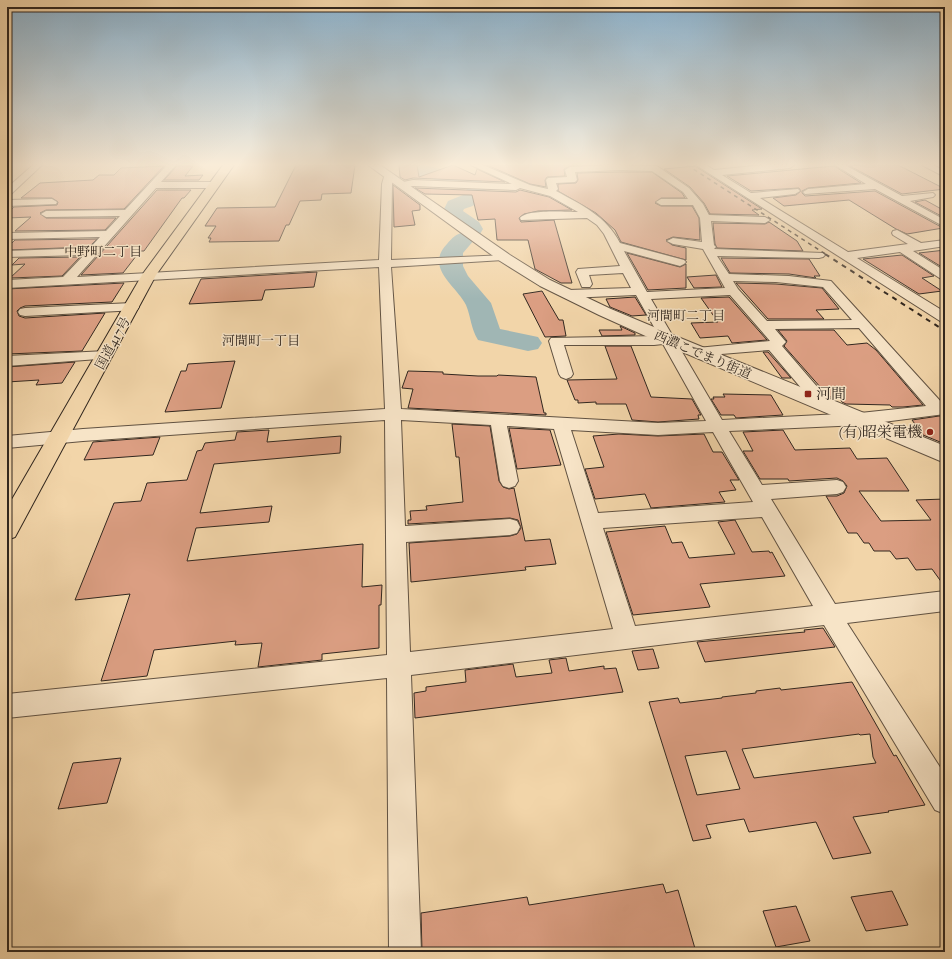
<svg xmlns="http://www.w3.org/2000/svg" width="952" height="959" viewBox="0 0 952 959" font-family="'IM FELL French Canon','Noto Serif JP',serif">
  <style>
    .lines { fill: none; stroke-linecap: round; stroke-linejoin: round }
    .river { fill: #a0b6b4; fill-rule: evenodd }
    .building { fill: #db9e82; stroke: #31271f; fill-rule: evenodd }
    .minor-casing { stroke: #615242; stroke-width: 2 }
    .tertiary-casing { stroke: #615242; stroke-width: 2 }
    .trunk-casing { stroke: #31271f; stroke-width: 2 }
    .minor { fill: #f7e4c7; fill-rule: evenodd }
    .tertiary { fill: #f7e4c7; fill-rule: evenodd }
    .trunk { fill: #f2d5a9; fill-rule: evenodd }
    .rail-far1 { stroke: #31271f; stroke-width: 1.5; stroke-dasharray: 4 4; stroke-linecap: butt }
    .rail { stroke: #31271f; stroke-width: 2; stroke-dasharray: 5 5; stroke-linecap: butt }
    .poi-dot { fill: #8f2418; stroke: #f7e4c7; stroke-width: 1.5 }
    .labels { text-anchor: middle; stroke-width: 3; stroke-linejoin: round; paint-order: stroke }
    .far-neighbourhood-label { font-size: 13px; fill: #31271f; stroke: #f7e4c7 }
    .far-street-label { font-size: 13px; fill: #31271f; stroke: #f7e4c7 }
    .poi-label { font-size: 15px; fill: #31271f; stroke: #f7e4c7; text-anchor: start }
  </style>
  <rect width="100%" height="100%" fill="#f2d5a9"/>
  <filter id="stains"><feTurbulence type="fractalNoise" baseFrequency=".005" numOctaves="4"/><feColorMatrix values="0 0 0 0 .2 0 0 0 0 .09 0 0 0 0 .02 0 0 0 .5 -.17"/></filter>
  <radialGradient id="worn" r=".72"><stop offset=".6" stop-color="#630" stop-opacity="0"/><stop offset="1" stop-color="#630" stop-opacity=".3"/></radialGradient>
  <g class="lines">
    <path class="river" d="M407 165H425L481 180 488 195C482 203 473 206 464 209L463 211 479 222 483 229 480 234 473 235 475 239 463 253V266L468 276 491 303 500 329 538 337 542 343 538 349 528 351 478 340C471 329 471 317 466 305 457 286 424 268 447 244 452 238 456 234 464 232L448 220 443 211 448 201 468 193 466 188 417 175 412 173Z"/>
  </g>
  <path class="building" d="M296 165H355L351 193 322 194 321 200 300 201 289 225H286L279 241 209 242 211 238H208L216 226H205L217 208 275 207Z
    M399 165H417L419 177 453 165 475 175 477 169 505 182 413 178 405 180 400 177Z
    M487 165H581L570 166 564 169 565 176 547 177 545 180 546 187 530 184Z
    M848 165H898L945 189 902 194Z
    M164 166 124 209 46 210 40 213 46 218H116L105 230 15 231 31 217 7 218V213L14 207 57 205 58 202 52 198H21L40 183 93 180 99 175H114L121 168Z
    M177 166H193L185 176 203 175 199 180H164Z
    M695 166 762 209 752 210 759 215 710 214 704 203 690 187 664 169Z
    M834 166 861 183 808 188 802 191V193L805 196 875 191 943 228 907 234 896 229 849 200 784 206 773 198 796 195 801 191 799 188 751 191 727 176Z
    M619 172H652L682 193 685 198H661L655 203 661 206H692L699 218 700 240 673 237 666 240 672 245 686 248V260L621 242 615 230 596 213 558 191V184L576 183 578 180 577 173Z
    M393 185 420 205V210L412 211 415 225 394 227Z
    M415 188 516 192 520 190 549 197 572 210 538 211 524 214 519 218 521 222 554 220 572 283H561L535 269 528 240H497L495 219 478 220 472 195 425 194Z
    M157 190H191L184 198H182L144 251H140L123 273 81 275Z
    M925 200 945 211V218L915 202Z
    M769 222 797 241 803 251 717 248 715 244 713 223 765 224Z
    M97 239 89 247 7 250V248L15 240Z
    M945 250V269L919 253Z
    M627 253 680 267 686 264V288L648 290Z
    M902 255 934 276 922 278 942 291 919 294 863 259Z
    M80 257 62 276 10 278 25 264 12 265 19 258Z
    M721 258 809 259 820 276H814L816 278 789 274 730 273Z
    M317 272 314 287 265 290 262 300 189 304 201 279Z
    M716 275 722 287 694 288 687 277Z
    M124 283 112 302 25 306 20 308 17 311 19 316 25 318 105 313 82 351 7 354V289Z
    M736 283 776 284 822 288 839 309 816 310 824 319H768Z
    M542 291 559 320H563L566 336 545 337 523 294Z
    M635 297 646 315 632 316 610 307 606 299Z
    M729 297 767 340 732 343 728 336 700 338 691 323 718 322 701 298Z
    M620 326 635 333V335L602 336 599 330H622Z
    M778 330H834L847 345 867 343 876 350 923 405 903 407H892L890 405 846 404 842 402 839 397H829L784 346 787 341Z
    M605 346H631L651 397 692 399 701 415H698L699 419 658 422 632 420 626 404H596V402L578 403V400H575L567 380 617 379Z
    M763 352H768L791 378H782Z
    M235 361 221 408 165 412 181 371H186L188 364Z
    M75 362 62 383 36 385 39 380 7 382V367Z
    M408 371 443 372V374L478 376H497L498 375 536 377 544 413H546V415L408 408 413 389 402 388Z
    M723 394 771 395 783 415 736 418 734 415H721L711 399H714L713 397H725Z
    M939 416H945V444L923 435 912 420Z
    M452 424 490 426 499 481 503 487 509 489 514 488 525 541 550 539 556 564 525 567 526 570 411 582 409 543 510 536 517 534 521 528 518 520 510 518 408 524V520H411L410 511 427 510 426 506 463 502 459 457H456Z
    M509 428 550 430 561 465 517 469Z
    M269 430 267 442 341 436 340 453 214 464 200 513 272 506 269 522 196 528 187 561 363 544 362 587 382 585 381 605H379V648L322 654V660L258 667 262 643 235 645 236 641 154 650 147 676 101 681 130 594 75 600 114 503 141 501 147 483 187 480 197 451 202 450 205 443 235 440 237 432Z
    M783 430 795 450 850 448 857 459 887 458 909 491H859L881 521 931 520 916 500 945 499V587L932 569 916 570 908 558 896 559 890 551H874L869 543H864L857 533H848L826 496H837L844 493 847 486 843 481 837 478 789 481 788 479H760L743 451H753L743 432Z
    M619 434 658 436 704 434 713 452H722L739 480H730L736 490 719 492 725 502 651 508 645 494 595 499 585 469 604 467 593 436Z
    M160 437 153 455 84 460 93 442Z
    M735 520 752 552 769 551 770 553 772 552 785 576 700 584 710 607 633 615 606 532 665 526 672 543 682 542 689 558 735 554 718 522Z
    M823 628 835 647 705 662 697 642 805 632 804 630Z
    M653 649 659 668 638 670 632 651Z
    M566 658 569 671 604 666V669L616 668 623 692 415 718 414 693 426 691V687L466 682 465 670 513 664 516 677 552 673 549 660Z
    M852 682 894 756 896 755 925 805 888 811 889 812 853 817 871 853 833 859 816 822 749 832 744 819 706 825 711 838 693 841 649 702 678 698 680 703 722 698V697L756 693V691L780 688 781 690ZM859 734 860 735 870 734 873 757 876 763 754 778 742 749ZM726 751 740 789 697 795 685 756Z
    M121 758 107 803 58 809 73 763Z
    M663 884 666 893 678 890 696 952H422L421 913 527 897 529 905Z
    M892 891 908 925 866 931 851 897Z
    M796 906 810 941 776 947 763 911Z"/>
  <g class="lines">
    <defs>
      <path id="minor" d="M33 165H42L10 195 7 196V188Z
        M167 165H176L161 182H214L219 185 214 188H156L77 277 379 260 382 184 384 177 389 174 394 177 392 184 391 260 507 255 509 257 507 259 503 260 391 267 401 409 658 423 706 421 663 344 654 345H564L573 374 571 377 566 379 561 377 559 374 549 341 551 338 659 336 636 295 568 298 564 297 562 294 564 291 568 290 631 288 623 273 589 275 592 284 590 287H582L576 272 578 269 620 266 604 234 597 225 587 218 521 220 520 218C527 209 566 212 578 212L550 196 520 188 516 190 413 186 401 188 396 185 398 183 413 180 512 184 471 165H483L530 185 548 189 546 180 548 178 567 177 565 170 570 167 609 165 657 166 689 188 703 204 709 215 765 217 770 220 765 223 711 221 714 245 716 247 714 249 823 253 825 255 823 257 819 258 717 256 729 274 789 276 831 281 943 404H945V414L860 425 729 431 762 485 837 480 843 482 846 487 843 492 837 494 771 499 835 604 945 591V611L847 623 945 775V814L935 810 824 625 411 675 421 952H389L387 678 7 718V694L387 655 385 420 83 441 7 448V436L83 429 385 409 379 267 7 288V280L63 277 84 255 7 257V251L90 248 100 237 7 239V233L106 231 120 216 46 217 41 214 46 211 125 210ZM619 170 652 171 683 192 688 199H661L656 202 661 205H693L700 218 702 242 673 238 667 241 673 244 703 249 725 288 647 292 624 251 680 266 684 264 686 262 684 260 620 243C606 216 582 205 556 191L558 189 556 183 575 182 577 180 575 172ZM733 281 776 282 823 287 852 320 767 321 738 289ZM730 295 770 341 697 348 692 349 690 352 692 355 697 356 769 350 818 408 824 409 830 408 832 404 782 346 786 342 775 329 859 328 926 406 860 413 722 420 651 299ZM401 420 491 425 500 481 503 486 509 488 515 486 518 481 507 426 554 429 613 629 410 652 406 542 510 535 517 533 520 527 517 521 510 519 405 526ZM571 430 658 435 713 432 753 502 598 513ZM762 517 813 606 635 626 603 528Z
        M696 165H706L714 170 765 165H794L790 168 722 175 751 193 798 189 800 191 795 194 760 198 848 252 908 244 893 235 892 233 893 231 897 230 921 243 945 240V246L913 251 945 271V280L941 279 900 252 857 258 945 312V322L940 321Z
        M835 165H845L902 196 933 193 935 195 933 197 910 201 945 220V227L875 189 805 194 803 192 808 189 866 184Z
        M922 165H933L945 171V177Z
        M52 199 57 202 56 204 7 206V200Z
        M132 303 137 304 139 307 137 310 25 316 20 315 18 312 20 309 25 308Z
        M106 351 111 352 113 355 111 358 7 366V356Z"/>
      <path id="tertiary" d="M368 165H380L510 255 550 280 611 309 673 335 945 446V463L661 343 599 315 540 286 500 261Z"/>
      <path id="trunk" d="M223 165H234L156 275 15 537 7 540V508L142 275Z"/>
    </defs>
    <use href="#minor" class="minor-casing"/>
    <use href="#tertiary" class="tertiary-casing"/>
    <use href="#trunk" class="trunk-casing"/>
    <use href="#minor" class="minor"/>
    <use href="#tertiary" class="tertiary"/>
    <use href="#trunk" class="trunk"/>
    <path class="rail-far1" d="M687 165 827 255"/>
    <path class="rail" d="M825 254 945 331"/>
  </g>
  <linearGradient id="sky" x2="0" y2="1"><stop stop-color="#8bb5d3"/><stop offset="0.55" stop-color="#f9ecd8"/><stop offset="1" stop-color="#f9ecd8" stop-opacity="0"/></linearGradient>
  <rect width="952" height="299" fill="url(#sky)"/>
  <g class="poi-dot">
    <rect x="804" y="390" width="8" height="8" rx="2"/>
    <circle cx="930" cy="432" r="4"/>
  </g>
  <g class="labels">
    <g class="far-neighbourhood-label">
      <text x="103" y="256">中野町二丁目</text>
      <text x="686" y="320">河間町二丁目</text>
      <text x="261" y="345">河間町一丁目</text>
    </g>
    <g class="far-street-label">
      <text transform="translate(112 343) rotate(-61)" y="5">国道417号</text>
      <text transform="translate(703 354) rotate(23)" y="5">西濃こでまり街道</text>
    </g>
    <g class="poi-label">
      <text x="816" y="399">河間</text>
      <text x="922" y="437" text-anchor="end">(有)昭栄電機</text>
    </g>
  </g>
  <rect width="952" height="959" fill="none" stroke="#f2d5a9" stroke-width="24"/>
  <rect x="8" y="8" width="936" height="943" fill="none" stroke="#31271f" stroke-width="2"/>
  <rect x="12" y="12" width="928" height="935" fill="none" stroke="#31271f"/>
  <rect width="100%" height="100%" filter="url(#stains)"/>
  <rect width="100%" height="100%" fill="url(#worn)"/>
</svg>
